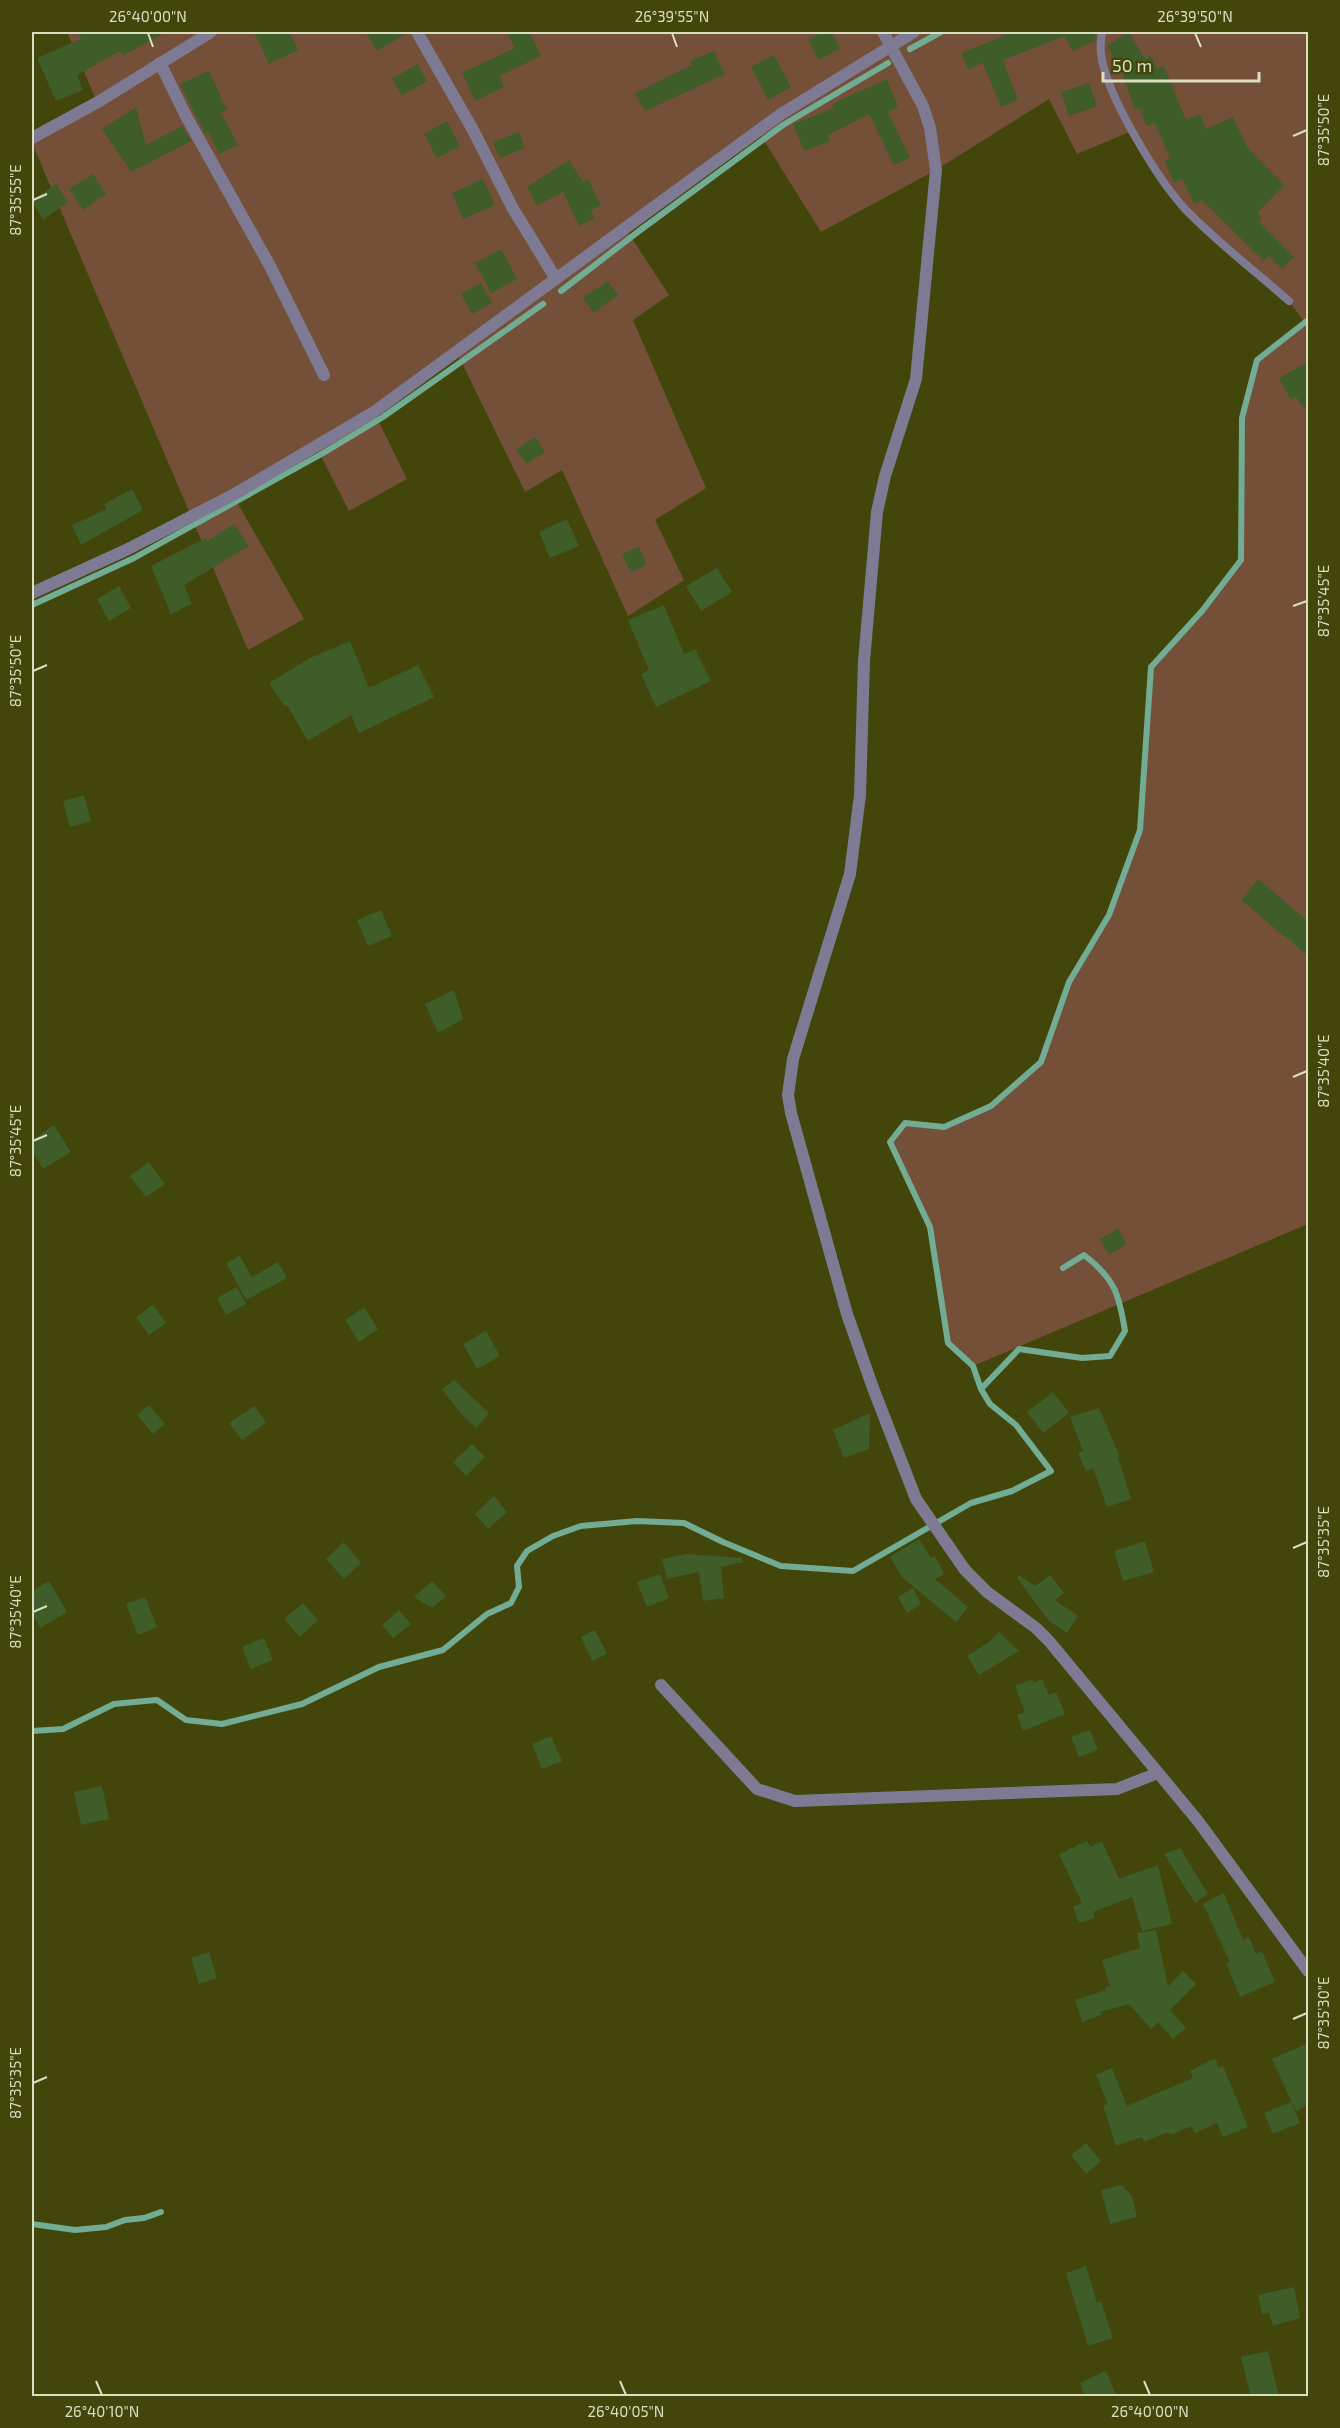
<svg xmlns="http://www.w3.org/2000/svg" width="1340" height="2428" viewBox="0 0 1340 2428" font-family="'Exo 2',sans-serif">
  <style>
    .green { fill: #755038 }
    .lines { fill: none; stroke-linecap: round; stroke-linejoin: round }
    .stream { stroke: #72ac94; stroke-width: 6 }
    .building { fill: #3f5d28 }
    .lane { stroke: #7f7a94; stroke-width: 8 }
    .street { stroke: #7f7a94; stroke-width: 12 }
    .ticks { fill: none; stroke: #dbdfc2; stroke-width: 2 }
    .neatline { fill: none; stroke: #dbdfc2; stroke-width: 2 }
    .ticks-label { font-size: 15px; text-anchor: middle; fill: #dbdfc2 }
  </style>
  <rect width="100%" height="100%" fill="#42460a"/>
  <path class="green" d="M67 32H1308V1224L973 1366 948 1343 930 1227 890 1142 905 1123 944 1127 991 1106 1041 1062 1069 982 1109 915 1140 830 1151 667 1202 611 1241 560 1242 418 1257 360 1305 323 1289 301 1187 210 1132 131 1077 154 1049 99 936 170 821 232 758 131 625 228 669 295 633 320 706 488 655 520 684 580 628 616 562 470 525 492 457 353 374 412 407 479 349 511 316 446 233 495 304 619 248 650 32 143 97 102Z"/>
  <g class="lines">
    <path class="stream" d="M910 49 941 32
      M561 291 639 231 783 125 888 63
      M32 605 134 558 325 452 383 417 543 304
      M981 1389 973 1366 948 1343 930 1227 890 1142 905 1123 944 1127 991 1106 1041 1062 1069 982 1109 915 1140 830 1151 667 1202 611 1241 560 1242 418 1257 360 1308 320
      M32 1731 63 1729 114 1704 145 1701 157 1700 186 1720 222 1724 302 1704 379 1667 443 1650 487 1614 511 1603 519 1587 517 1566 527 1551 553 1536 581 1526 637 1521 684 1523 723 1542 781 1566 853 1571 971 1503 1012 1491 1051 1471 1016 1425 990 1404 981 1389 1019 1349 1082 1358 1110 1356 1125 1331C1119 1294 1115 1279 1084 1255L1063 1268
      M32 2224 75 2230 106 2227 125 2220 144 2218 161 2212"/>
  </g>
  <path class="building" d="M78 32H166L123 56 120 51 77 75 83 90 56 101 37 58 81 39Z
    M254 32H289L298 50 269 64Z
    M366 32H409L377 51Z
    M507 32H529L541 56 500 76 504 87 475 101 462 73 515 48Z
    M823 32H831L840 48 819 60 808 40Z
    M1002 32H1096L1095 41 1072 51 1065 36 1003 60 1018 100 1001 107 983 63 968 69 961 53 1004 36Z
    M1129 32 1145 59 1151 56 1157 69 1164 66 1186 120 1200 114 1206 129 1233 117 1247 147 1284 185 1257 213 1262 218 1259 222 1294 257 1282 269 1269 256 1264 261 1202 200 1194 204 1182 179 1174 183 1165 161 1170 158 1155 123 1147 126 1139 108 1135 110 1120 67 1107 46Z
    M714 51 725 74 645 111 635 93 692 65 690 61Z
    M774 55 791 87 768 100 751 67Z
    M417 64 427 81 402 96 392 79Z
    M209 71 227 110 221 113 238 145 219 154 208 132 205 134 180 84Z
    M887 79 898 108 888 112 910 158 894 165 869 114 828 135 830 141 804 151 793 124 834 108 832 104Z
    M1089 83 1097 106 1069 116 1061 92Z
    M136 107 146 145 182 126 191 141 131 172 102 129Z
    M447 121 460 146 437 158 424 134Z
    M519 132 525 148 500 158 493 142Z
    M569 160 583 182 588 179 601 205 591 210 595 218 579 226 563 192 537 206 527 187Z
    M93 174 106 194 83 210 69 189Z
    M483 179 495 205 463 219 452 193Z
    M56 184 68 202 43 220 32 201Z
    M501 249 517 279 491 293 475 263Z
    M608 281 618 295 593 313 583 298Z
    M481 283 492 303 472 314 461 294Z
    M1308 362V413L1296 397 1291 400 1279 378Z
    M535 437 545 452 527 464 516 450Z
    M132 489 143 510 81 545 72 525 107 509 104 504Z
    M567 519 579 546 550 558 539 532Z
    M234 524 249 546 184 585 192 604 171 614 151 566 206 538 208 541Z
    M639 547 647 565 630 572 622 554Z
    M717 568 732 592 701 611 686 586Z
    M119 586 131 608 109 621 97 599Z
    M664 605 684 654 695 649 711 681 656 707 641 674 649 670 628 620Z
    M350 641 369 688 418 665 434 697 359 733 351 715 308 741 287 705 285 707 269 683 310 658Z
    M84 795 91 821 70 827 63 801Z
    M1258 879 1308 921V956L1241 900Z
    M381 910 392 936 368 946 357 920Z
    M454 990 463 1019 438 1033 425 1004Z
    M54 1125 71 1152 43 1169 32 1151V1140Z
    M149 1162 165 1184 146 1197 130 1176Z
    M1118 1229 1127 1244 1109 1255 1100 1239Z
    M240 1256 252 1277 278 1262 287 1278 246 1300 226 1263Z
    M237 1287 246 1304 226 1315 217 1298Z
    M153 1305 166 1323 149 1335 136 1317Z
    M364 1307 378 1329 359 1342 345 1320Z
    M486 1331 500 1356 477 1369 463 1344Z
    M454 1380 489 1413 476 1428 461 1414 442 1389Z
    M1053 1392 1069 1413 1043 1433 1027 1412Z
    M149 1405 165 1424 153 1434 137 1415Z
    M255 1406 266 1423 242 1440 229 1423Z
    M1099 1408 1120 1457H1118L1131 1499 1107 1507 1093 1468 1086 1471 1078 1453 1083 1451 1070 1417Z
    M870 1413 869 1449 844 1458 833 1430Z
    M472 1444 485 1457 466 1476 453 1462Z
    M494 1496 507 1512 488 1529 475 1514Z
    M919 1539 931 1558 935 1556 944 1574 935 1579 968 1607 956 1622 902 1577 890 1557Z
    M1145 1541 1154 1572 1123 1581 1114 1551Z
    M344 1542 361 1563 344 1579 326 1559Z
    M686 1554 742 1558 743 1562 721 1567 724 1598 703 1601 699 1572 667 1579 662 1559Z
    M660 1574 669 1598 647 1607 637 1582Z
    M1019 1575 1035 1586 1050 1575 1064 1593 1055 1600 1078 1616 1067 1633 1049 1621 1017 1578Z
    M49 1581 67 1612 40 1628 32 1613V1591Z
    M432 1581 446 1596 432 1608 414 1597Z
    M913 1588 921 1604 907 1613 898 1597Z
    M145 1597 157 1627 138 1635 126 1604Z
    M303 1603 318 1620 300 1637 284 1619Z
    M399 1610 411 1624 393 1638 382 1625Z
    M595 1630 607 1654 592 1661 581 1637Z
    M999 1632 1019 1651 979 1675 967 1656 989 1642Z
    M264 1638 273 1660 251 1669 242 1647Z
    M1032 1679 1034 1683 1042 1679 1049 1695 1056 1692 1065 1714 1023 1731 1017 1715 1025 1712 1015 1686Z
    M1090 1730 1098 1750 1079 1757 1071 1737Z
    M551 1736 562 1761 542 1769 532 1744Z
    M102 1786 109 1819 81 1825 74 1792Z
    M1087 1841 1090 1847 1102 1841 1119 1879 1158 1865 1172 1924 1142 1931 1132 1897 1093 1912 1095 1918 1079 1923 1073 1907 1082 1903 1059 1854Z
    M1180 1848 1208 1894 1195 1903 1164 1854Z
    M1224 1893 1243 1940 1249 1937 1256 1954 1262 1951 1275 1982 1240 1997 1226 1963 1230 1962 1203 1904Z
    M1156 1930 1168 1986 1183 1971 1196 1984 1170 2010 1186 2028 1173 2039 1158 2022 1151 2029 1129 2004 1100 2012 1101 2015 1082 2022 1075 2000 1106 1990 1105 1987 1110 1986 1102 1960 1140 1948 1137 1933Z
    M209 1952 217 1978 199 1984 191 1958Z
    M1308 2043V2105L1296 2111 1272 2059Z
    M1215 2058 1219 2068 1223 2066 1248 2127 1223 2137 1217 2123 1195 2133 1192 2126 1170 2135 1168 2132 1144 2142 1142 2137 1116 2146 1103 2105 1108 2104 1096 2075 1112 2068 1127 2106 1193 2078 1190 2071Z
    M1291 2102 1300 2123 1273 2134 1264 2113Z
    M1086 2143 1101 2161 1086 2174 1071 2155Z
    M1122 2185 1132 2196 1137 2217 1110 2224 1101 2190Z
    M1086 2266 1097 2303 1101 2301 1113 2338 1088 2346 1066 2273Z
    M1294 2287 1300 2318 1273 2326 1269 2312 1262 2314 1258 2295Z
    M1268 2351 1279 2397H1251L1241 2357Z
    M1106 2371 1117 2397H1085L1080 2383Z"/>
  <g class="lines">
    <path class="lane" d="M1102 32C1101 39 1100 47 1101 54 1106 95 1158 180 1186 210 1218 243 1255 271 1289 301"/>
    <path class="street" d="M417 32 473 130 512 207 556 279
      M883 32 923 106 930 128 936 170 916 379 885 476 877 512 864 661 860 795 850 874 793 1059 788 1095 791 1113 847 1314 873 1388 916 1499 965 1570 987 1592 1036 1628 1049 1641 1198 1821 1308 1971
      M160 63 186 116 270 266 324 375
      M32 138 98 102 211 32
      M32 593 126 550 233 495 374 412 781 114 914 32
      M661 1685 757 1789 795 1801 1117 1789 1158 1773"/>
  </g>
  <path class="ticks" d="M148 33 153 47M672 33 677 47M1195 33 1201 47M1293 136 1307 130M33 200 47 194M1293 606 1307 601M33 671 47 665M1293 1077 1307 1071M33 1141 47 1135M1293 1548 1307 1542M33 1612 47 1606M1293 2019 1307 2013M33 2083 47 2077M96 2381 102 2395M620 2381 626 2395M1144 2381 1150 2395"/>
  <rect width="1340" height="2428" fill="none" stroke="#42460a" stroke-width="66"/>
  <path d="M1103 72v9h156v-9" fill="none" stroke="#dbdfc2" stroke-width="3"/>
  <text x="1112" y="72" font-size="18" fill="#dbdfc2" stroke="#42460a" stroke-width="4.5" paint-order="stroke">50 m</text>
  <rect x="33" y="33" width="1274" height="2362" class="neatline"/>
  <g class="ticks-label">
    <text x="148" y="22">26°40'00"N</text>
    <text x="672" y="22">26°39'55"N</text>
    <text x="1195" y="22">26°39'50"N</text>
    <text transform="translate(1324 130) rotate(-90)" y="5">87°35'50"E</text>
    <text transform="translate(16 200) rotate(-90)" y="5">87°35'55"E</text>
    <text transform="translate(1324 601) rotate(-90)" y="5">87°35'45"E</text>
    <text transform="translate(16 671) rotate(-90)" y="5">87°35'50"E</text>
    <text transform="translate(1324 1071) rotate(-90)" y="5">87°35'40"E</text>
    <text transform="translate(16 1141) rotate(-90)" y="5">87°35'45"E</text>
    <text transform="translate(1324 1542) rotate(-90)" y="5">87°35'35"E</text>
    <text transform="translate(16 1612) rotate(-90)" y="5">87°35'40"E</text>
    <text transform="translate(1324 2013) rotate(-90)" y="5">87°35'30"E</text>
    <text transform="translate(16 2083) rotate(-90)" y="5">87°35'35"E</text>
    <text x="102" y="2417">26°40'10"N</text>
    <text x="626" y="2417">26°40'05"N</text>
    <text x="1150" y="2417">26°40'00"N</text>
  </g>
</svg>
